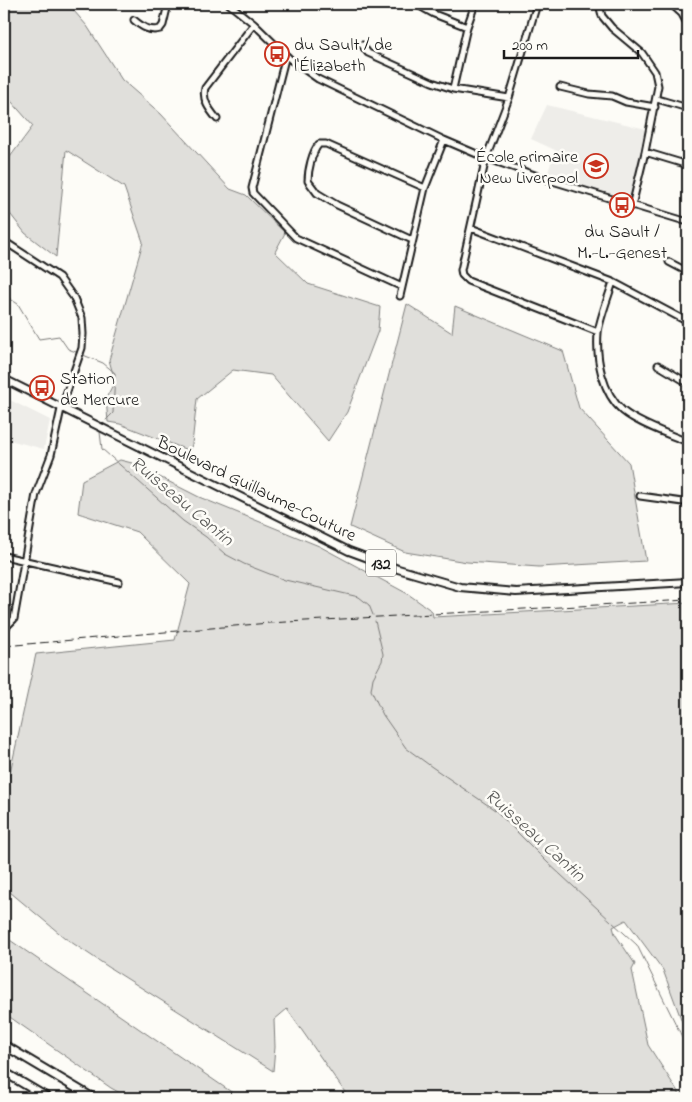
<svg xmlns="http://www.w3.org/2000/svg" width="692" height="1102" viewBox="0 0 692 1102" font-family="'Indie Flower',sans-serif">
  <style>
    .built { fill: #eeede9 }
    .green { fill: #e0dfdb; stroke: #7e7e7c }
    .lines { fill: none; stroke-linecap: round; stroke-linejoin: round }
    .stream { stroke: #797876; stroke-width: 1 }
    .minor-casing { stroke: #1c1c1c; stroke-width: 9 }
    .major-casing { stroke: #1c1c1c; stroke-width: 10 }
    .highway-casing { stroke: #1c1c1c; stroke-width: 11 }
    .minor { stroke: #fdfcf7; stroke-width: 5 }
    .major { stroke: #fdfcf7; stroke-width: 6 }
    .highway { stroke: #fdfcf7; stroke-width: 7 }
    .rail { stroke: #1c1c1c; stroke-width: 1; stroke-dasharray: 8 4; stroke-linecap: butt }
    .labels { text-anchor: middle; stroke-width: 5; stroke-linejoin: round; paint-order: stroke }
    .shield { fill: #fdfcf7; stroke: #605f5e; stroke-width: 1 }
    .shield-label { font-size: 16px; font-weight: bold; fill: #1c1c1c }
    .poi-label { font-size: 18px; fill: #1c1c1c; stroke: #fdfcf7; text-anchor: start }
    .street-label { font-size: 18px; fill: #1c1c1c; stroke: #fdfcf7 }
    .water-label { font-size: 19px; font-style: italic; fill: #5a5a58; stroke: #fdfcf7 }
  </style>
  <rect width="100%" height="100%" fill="#fdfcf7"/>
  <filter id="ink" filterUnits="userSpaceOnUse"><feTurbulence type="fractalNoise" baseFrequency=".02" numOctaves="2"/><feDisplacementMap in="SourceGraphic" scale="10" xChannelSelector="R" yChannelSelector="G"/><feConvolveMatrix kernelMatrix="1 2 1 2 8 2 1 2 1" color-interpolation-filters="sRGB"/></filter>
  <g filter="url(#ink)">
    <path class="built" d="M547 105 650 130 632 206 546 179 555 150 531 139Z
      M4 397 50 420 44 449 9 440 4 456Z"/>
    <path class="green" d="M4 4H68L87 26 122 80 161 114 230 189 246 195 285 233 275 252 308 284 380 307 378 331 347 412 328 441 271 375 233 370 197 399 192 444 190 451 120 424 108 422 106 398 115 381 109 360 143 242 124 187 66 150 56 257 25 233 4 206V156L10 157 33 126 4 93Z
      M407 304 452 333 455 306 563 351 579 408 629 463 646 561 539 567 467 562 405 552 350 527Z
      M120 460 132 463 199 497 319 546 408 594 432 611 433 617 688 603V1031L683 1024 663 970 626 920 613 927 615 934 635 964 632 970 648 1045 682 1098H349L287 1009 274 1020 275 1047 273 1071 110 968 65 938 4 887V800L36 654 175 640 190 584 137 532 78 513 82 480Z
      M4 936 240 1098H129L111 1088 4 1013Z"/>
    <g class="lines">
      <path class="stream" d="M4 295 18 304 39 339 59 336 68 349 76 352
        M83 355 103 363 115 373 113 413 106 420
        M100 432 102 449 183 521 206 537 225 554 244 564 285 580 359 597 369 605 373 615
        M375 621 383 654 382 661 373 678 371 690 383 715 406 748 432 767 495 810 548 863 637 945 688 1049"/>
      <defs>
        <path id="minor" d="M229 4 254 24 291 60 318 79 444 140 486 158 546 179 688 222
          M416 4 434 14 467 27
          M537 4 509 98 486 158 461 270 462 275 468 281 598 332
          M599 4 602 16 612 28 642 53 655 72 658 86 645 152 632 206
          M671 4 682 14 688 25
          M134 20C142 27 150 32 160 29L163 25 168 4
          M362 45 368 53 432 82 453 89 509 98
          M286 55 252 188 253 193 296 238 402 287
          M560 87 589 94 612 96 626 102 655 107
          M453 89 467 27 475 4
          M657 99 688 108
          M217 119C209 109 202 100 205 88L254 24
          M645 152 688 165
          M471 228 613 282 688 322
          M412 240 337 205 317 193 308 181C308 170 312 152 319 144H326L425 188
          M4 241 59 277 74 298 82 318 83 334 82 348 61 409 51 455 36 494 14 619 5 628
          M669 262 688 272
          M613 282C609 295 599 321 598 333 596 359 602 393 623 411 637 423 670 435 688 442
          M400 296 425 188 444 140
          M658 365 688 383
          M640 496 683 502 688 499
          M4 556 119 582"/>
        <path id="major" d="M4 379 349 551 398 569 460 587 516 592 688 582"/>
        <path id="highway" d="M4 1045 93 1098
          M4 1072 48 1098"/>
      </defs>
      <use href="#minor" class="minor-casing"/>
      <use href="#major" class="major-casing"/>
      <use href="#highway" class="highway-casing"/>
      <use href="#minor" class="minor"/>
      <use href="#major" class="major"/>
      <use href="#highway" class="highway"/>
      <path class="rail" d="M4 646 269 623 688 600"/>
    </g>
  </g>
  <defs>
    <symbol id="bus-ring" viewBox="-11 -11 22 22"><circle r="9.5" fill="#fdfcf7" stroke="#c8321e" stroke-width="1.5"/><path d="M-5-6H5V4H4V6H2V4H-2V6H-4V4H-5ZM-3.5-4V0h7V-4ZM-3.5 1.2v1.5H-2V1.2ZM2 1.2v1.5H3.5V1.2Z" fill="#c8321e"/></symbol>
    <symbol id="school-ring" viewBox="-11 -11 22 22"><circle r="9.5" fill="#fdfcf7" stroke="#c8321e" stroke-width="1.5"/><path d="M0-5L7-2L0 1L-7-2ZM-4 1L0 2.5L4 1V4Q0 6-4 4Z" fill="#c8321e"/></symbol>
  </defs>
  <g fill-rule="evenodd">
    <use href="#bus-ring" x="263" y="40" width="28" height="28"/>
    <use href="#school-ring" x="582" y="152" width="28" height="28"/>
    <use href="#bus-ring" x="608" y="191" width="28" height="28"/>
    <use href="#bus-ring" x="28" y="374" width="28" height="28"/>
  </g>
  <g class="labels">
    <rect class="shield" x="366" y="549.5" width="30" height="27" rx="4"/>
    <g class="shield-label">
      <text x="381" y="569">132</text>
    </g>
    <g class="poi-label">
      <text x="294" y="50">du Sault / de<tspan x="294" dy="21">l'Élizabeth</tspan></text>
      <text x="578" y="162" text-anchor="end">École primaire<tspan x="578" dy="21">New Liverpool</tspan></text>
      <text x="622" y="237" text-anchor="middle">du Sault /<tspan x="622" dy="21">M.-L.-Genest</tspan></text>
      <text x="60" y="384">Station<tspan x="60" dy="21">de Mercure</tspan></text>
    </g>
    <g class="street-label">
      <text transform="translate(257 488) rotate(26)" y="6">Boulevard Guillaume-Couture</text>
    </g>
    <g class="water-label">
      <text transform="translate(183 500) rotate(40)" y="7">Ruisseau Cantin</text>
      <text transform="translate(536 834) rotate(42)" y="7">Ruisseau Cantin</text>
    </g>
  </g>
  <rect width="692" height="1102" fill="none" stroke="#fdfcf7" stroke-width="20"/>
  <rect x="10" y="10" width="672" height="1082" fill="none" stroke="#1c1c1c" stroke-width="2" filter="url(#ink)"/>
  <path d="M504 50v8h134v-8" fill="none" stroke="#1c1c1c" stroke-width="2.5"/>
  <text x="512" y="50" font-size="15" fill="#1c1c1c" stroke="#fdfcf7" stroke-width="4" paint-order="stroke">200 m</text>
</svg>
